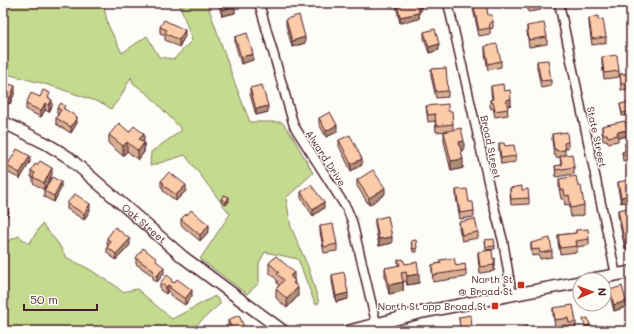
<svg xmlns="http://www.w3.org/2000/svg" width="634" height="334" viewBox="0 0 634 334" font-family="Mali,sans-serif">
  <style>
    .green { fill: #c4da8f; stroke: #877c5d }
    .lines { fill: none; stroke-linecap: round; stroke-linejoin: round }
    .street-casing { stroke: #4a1f2b; stroke-width: 11 }
    .secondary-casing { stroke: #4a1f2b; stroke-width: 14 }
    .street { stroke: #fdfcf7; stroke-width: 8 }
    .secondary { stroke: #fdfcf7; stroke-width: 11 }
    .wall { fill: #d8af92; stroke: #4a1f2b }
    .shaded-wall { fill: #b08e77; stroke: #4a1f2b }
    .building { fill: #fbcbaa; stroke: #4a1f2b }
    .poi-dot { fill: #c8321e; stroke: #fdfcf7; stroke-width: 1.5 }
    .labels { text-anchor: middle; stroke-width: 3; stroke-linejoin: round; paint-order: stroke }
    .street-label { font-size: 10px; fill: #4a1f2b; stroke: #fdfcf7 }
    .poi-label { font-size: 10px; fill: #4a1f2b; stroke: #fdfcf7; text-anchor: end }
  </style>
  <rect width="100%" height="100%" fill="#fdfcf7"/>
  <filter id="ink" filterUnits="userSpaceOnUse"><feTurbulence type="fractalNoise" baseFrequency=".025" numOctaves="2"/><feDisplacementMap in="SourceGraphic" scale="8" xChannelSelector="R" yChannelSelector="G"/><feConvolveMatrix kernelMatrix="1 2 1 2 8 2 1 2 1" color-interpolation-filters="sRGB"/></filter>
  <g filter="url(#ink)">
    <path class="green" d="M3 3H103L108 25 122 53 147 36 159 57 174 59 192 40 179 3H207L237 89 250 122H282L293 137 313 173 286 198 291 227 309 269 319 303 315 304 298 259 265 252 259 263V283L247 294 200 259 230 214 185 155 150 166 151 152 182 130 150 96 133 83 131 77 120 98 111 109 104 104 52 86 3 73Z
      M42 224 58 243 66 257 89 269 116 286 122 292 137 289 172 319 215 296 221 303 190 331H3V243L19 236 29 244Z"/>
    <g class="lines">
      <defs>
        <path id="street" d="M259 3 294 126 347 209 352 221 378 331
          M448 3 492 199 503 241 512 295
          M559 3 616 275"/>
        <g id="secondary">
          <path id="s1" d="M3 122 47 144 68 157 183 257 283 331"/>
          <path d="M588 280 631 272"/>
          <path d="M349 331 423 312 580 282"/>
        </g>
      </defs>
      <use href="#street" class="street-casing"/>
      <use href="#secondary" class="secondary-casing"/>
      <use href="#street" class="street"/>
      <use href="#secondary" class="secondary"/>
    </g>
    <path class="wall" d="M218 3H234L235 13 222 16Z
      M396 3H421V11H419V19L400 23 396 6Z
      M473 3 488 15 493 22V28L490 29V34L479 36 473 9Z
      M527 3H541V10L528 12Z
      M589 18 598 20 606 37V43L592 45 589 24Z
      M286 19 305 43 292 47 286 25Z
      M527 26 547 37V44L529 47 527 32Z
      M160 27 185 36 179 47 165 40V35L160 33Z
      M424 32 439 50 429 53 424 38Z
      M235 37 253 60 241 64 235 43Z
      M485 46 501 61V67L488 70 485 53Z
      M602 57 619 71V77L604 79 602 64Z
      M537 61 551 80V86L541 88 537 67Z
      M431 69 448 91V97L436 98 431 76Z
      M620 74H631L630 89 621 90Z
      M3 82 15 92 10 104 3 101Z
      M491 86 504 91 511 105 507 106 508 115 495 117 493 108 491 109 490 106V100L492 99 491 92Z
      M250 88 268 112 256 115 250 94Z
      M40 97 50 99 52 106 49 112 45 110 41 117 26 110V104Z
      M620 104 631 112V115L622 116Z
      M426 106 448 111 453 124V130L464 150H461L463 168 451 171 444 141V132L447 131 436 132 435 121 428 122Z
      M57 108 65 109 77 123 71 133 56 124V118L58 114H57Z
      M319 118 337 132 326 137 319 124Z
      M602 126 627 136 618 138V141L608 143 607 140 603 141 602 132Z
      M129 132 144 143V152L138 160 127 151 123 156 109 144V135Z
      M552 134 568 142V148L565 149V156L574 167V174L556 177 555 166 561 165 560 157 556 158V155H554L552 140Z
      M339 140 362 165 351 171 339 146Z
      M631 142V162L628 163 627 160 623 161 622 152 625 151V143Z
      M499 143 505 146 516 156V162L501 164 499 150Z
      M30 162 20 179 7 172V166Z
      M31 171 52 174 44 190 33 183V178L31 177Z
      M559 179 578 186 584 205V215L571 217 569 204 565 205 564 199H561L559 188Z
      M357 180 385 194 369 205 357 186Z
      M161 181 186 191 176 201 163 191V188L161 187Z
      M618 182 631 187 621 203 618 189Z
      M61 188 54 202 44 197V191Z
      M510 188 529 198V204L511 205 510 194Z
      M456 190 469 202 474 211V217L460 219 456 197Z
      M301 192 324 208 313 216 301 198Z
      M221 199 229 201 226 205 221 202Z
      M67 203 90 210 84 220 67 209Z
      M3 206 9 212 7 217 3 215Z
      M618 210 631 221V248L625 249 618 216Z
      M181 219 209 231 200 241 181 225Z
      M375 219 392 243 379 246 375 225Z
      M459 222 478 232V238L462 241 459 228Z
      M320 226 337 244V251L324 253 320 232Z
      M576 230 589 239V245L577 247V252L560 254 558 242V235L576 233Z
      M107 238 130 245 116 260 107 253V247L108 246 107 244Z
      M485 240 495 246V249L486 250Z
      M411 241 417 248V252H413Z
      M531 243 552 251V257L540 259 539 255 532 256 531 249Z
      M478 252 493 259 495 265 494 271 480 273 478 258Z
      M136 258 157 262 164 273 157 282 153 279V276L136 264Z
      M398 260 405 264 419 283 407 285 406 281 403 282V291L389 294 385 277V268L398 266Z
      M440 260 456 266 466 270V277L433 282 432 271V265L440 263Z
      M269 263 294 279 298 296 287 308 276 298V289L279 285 277 283V280L269 272Z
      M332 275 348 299 336 302 332 281Z
      M172 282 192 296 185 305 170 295V292L168 291 166 294 160 290V283Z
      M610 290 626 307 614 311 610 296Z
      M553 308 576 322V328L569 329 568 325 555 327 553 314Z
      M459 317 472 329V331H460Z
      M228 320 244 331H231L228 326Z"/>
    <path class="shaded-wall" d="M418 5H421V11L418 12Z
      M235 6V13L222 16V10Z
      M419 13V19L400 23V17Z
      M185 30V36L179 47V40Z
      M305 37V43L292 47V41Z
      M439 44V50L429 53V47Z
      M253 54V60L241 64V57Z
      M15 86V92L10 104V98Z
      M511 99V105L506 106V100Z
      M52 100V106L49 112V105Z
      M45 103V110L41 117V111Z
      M268 106V112L256 115V109Z
      M77 117V123L71 133V127Z
      M337 125V132L326 137V131Z
      M627 130V136L618 138 617 132Z
      M144 134V143L139 139Z
      M464 141V150L459 151V142Z
      M127 142V151L123 156V146Z
      M144 143V152L138 160V151Z
      M30 156V162L20 179V173Z
      M362 159V165L351 171V164Z
      M463 159V168L451 171V161Z
      M52 168V174L44 190V183Z
      M61 182V188L54 202V196Z
      M186 185V191L176 201V195Z
      M385 188V194L369 205V198Z
      M631 195V201L621 203V197Z
      M229 197V201L226 205V202Z
      M324 202V208L313 216V210Z
      M90 204V210L84 220V214Z
      M209 225V231L200 241V235Z
      M392 237V243L379 246V239Z
      M130 239V245L116 260V254Z
      M631 241V248L625 249V243Z
      M495 258V265L494 271V265Z
      M164 267V273L157 282V276Z
      M294 272V281L290 276Z
      M419 274V283L407 285V276Z
      M403 282V291L389 294V285Z
      M168 285V291L166 294V287Z
      M298 287V296L287 308V299Z
      M192 290V296L185 305V299Z
      M348 293V299L336 302V296Z
      M626 301V307L614 311V305Z
      M590 325V328L585 329V326Z
      M244 327V331H239V329Z"/>
    <path class="building" d="M220 3H234L235 6 222 10Z
      M397 3H421V5H418L419 13 400 17Z
      M473 3H486L488 15H492L493 22 489 23 490 28 479 30Z
      M528 3H541V4L528 5Z
      M299 15 305 37 292 41 286 19Z
      M598 16V20L603 19 606 37 592 39 589 18Z
      M164 20 185 30 179 40 165 33 167 30 160 27Z
      M544 23 547 37 529 40 527 26Z
      M435 29 439 44 429 47 424 32Z
      M247 33 253 54 241 57 235 37Z
      M497 44 501 61 488 64 485 46Z
      M617 55 619 71 604 73 602 57Z
      M548 60 551 80 541 81 537 61Z
      M446 68 448 91 436 92 431 69Z
      M620 74H631V79H630V83L621 84Z
      M3 82 15 86 10 98 3 95Z
      M503 84 504 91 510 90 511 99 506 100 508 109 495 111 493 102 491 103 490 100 493 99 491 86Z
      M262 85 268 106 256 109 250 88Z
      M43 90 50 93 48 98 52 100 49 105 45 103 41 111 26 104 31 93 40 97Z
      M629 102 631 112 622 113 620 104Z
      M61 103 65 106 63 108 77 117 71 127 56 118 61 110 57 108Z
      M448 104V111H452L453 124 436 126 435 114 428 115 426 106Z
      M330 112 337 125 326 131 319 118Z
      M625 121 627 130 617 132 618 135 608 137 607 134H603L602 126Z
      M119 123 129 132 134 126 144 134 139 139 144 143 138 151 127 142 123 146 109 135Z
      M461 128 464 141 459 142 463 159 451 161 444 132Z
      M567 132 568 142 564 143 565 150 556 151V149H554L552 134Z
      M350 135 362 159 351 164 339 140Z
      M631 142V156H628L627 154H623L622 152 626 151 625 143Z
      M499 143H504L505 146 514 145 516 156 501 158Z
      M17 149 30 156 20 173 7 166Z
      M572 154 574 167 556 170 555 166 562 165 560 156Z
      M40 161 52 168 44 183 33 177 35 173 31 171 35 164 37 165Z
      M373 170 385 188 369 198 357 180Z
      M169 172 186 185 176 195 163 185 164 183 161 181Z
      M576 176 578 186H581L584 205 571 208 569 195 565 196 564 190H561L559 179Z
      M52 177 61 182 54 196 44 191Z
      M629 180 631 187V195L621 197 618 182Z
      M311 185 324 202 313 210 301 192Z
      M522 186V190L528 189 529 198 511 199 510 188Z
      M467 189 469 202H473L474 211 460 213 456 190Z
      M75 194 90 204 84 214 67 203Z
      M224 195 229 197 226 202 221 199Z
      M3 206 9 208 7 214 3 212Z
      M628 208 631 221V241L625 243 618 210Z
      M191 210 209 225 200 235 181 219 186 214 187 215Z
      M388 216 392 237 379 239 375 219Z
      M475 219 478 232 462 235 459 222Z
      M333 224 337 244 324 247 320 226Z
      M115 227 130 239 116 254 107 247 111 242 107 238Z
      M588 229 589 239 576 241 577 246 560 248 558 235 576 233V230Z
      M550 238 552 251 540 253 539 249 532 250 531 243Z
      M494 239 495 246 486 247 485 240Z
      M416 240 417 248 413 249 411 241Z
      M143 248 157 259 156 261 164 267 157 276 153 272 154 271 136 258Z
      M492 250 493 259 495 258 494 265 480 267 478 252Z
      M276 256 294 272 290 276 295 281 293 283 298 287 287 299 276 289 284 280 277 274 279 272 269 263Z
      M454 258 456 266 465 264 466 270 433 275 432 265 441 263 440 260Z
      M403 259 405 264 417 262 419 274 407 276 406 272 401 273 403 282 389 285 385 268 400 265 398 260Z
      M344 272 348 293 336 296 332 275Z
      M167 275 172 279 171 281 174 283 177 279 192 290 185 299 170 288 171 287 168 285 166 287 160 283Z
      M622 286 626 301 614 305 610 290Z
      M573 305 576 322 569 323 568 318 555 320 553 308Z
      M239 315 244 327 239 329V331H233L228 320Z
      M471 315 472 329 460 330 459 317Z
      M588 318 590 325 585 326 583 319Z
      M527 326 528 328H536V331H516V330L523 329V327Z"/>
  </g>
  <g class="poi-dot">
    <rect x="517" y="281" width="8" height="8" rx="2"/>
    <rect x="491" y="302" width="8" height="8" rx="2"/>
  </g>
  <g class="labels">
    <g class="street-label">
      <text transform="translate(597 137) rotate(78)" y="4">State Street</text>
      <text transform="translate(491 147) rotate(78)" y="4">Broad Street</text>
      <text transform="translate(326 158) rotate(57)" y="4">Alward Drive</text>
      <text dy="4" stroke="none"><textPath href="#s1" startOffset="175">Oak Street</textPath></text>
    </g>
    <g class="poi-label">
      <text x="513" y="283">North St<tspan x="513" dy="12">@ Broad St</tspan></text>
      <text x="487" y="310">North St opp Broad St</text>
    </g>
  </g>
  <rect width="634" height="334" fill="none" stroke="#fdfcf7" stroke-width="16"/>
  <rect x="8" y="8" width="618" height="318" fill="none" stroke="#4a1f2b" stroke-width="1.5" filter="url(#ink)"/>
  <g transform="translate(592 292) rotate(89)"><circle r="19" fill="#fdfcf7" stroke="#b5a4a5"/>
  <path d="M0-3L7 15L0 10L-7 15Z" fill="#c8321e"/>
  <text y="-6" font-size="11" font-weight="bold" text-anchor="middle" fill="#4a1f2b">N</text>
  </g>
  <path d="M24 304v6h73v-6" fill="none" stroke="#4a1f2b" stroke-width="2"/>
  <text x="30" y="304" font-size="12" fill="#4a1f2b" stroke="#fdfcf7" stroke-width="3" paint-order="stroke">50 m</text>
</svg>
